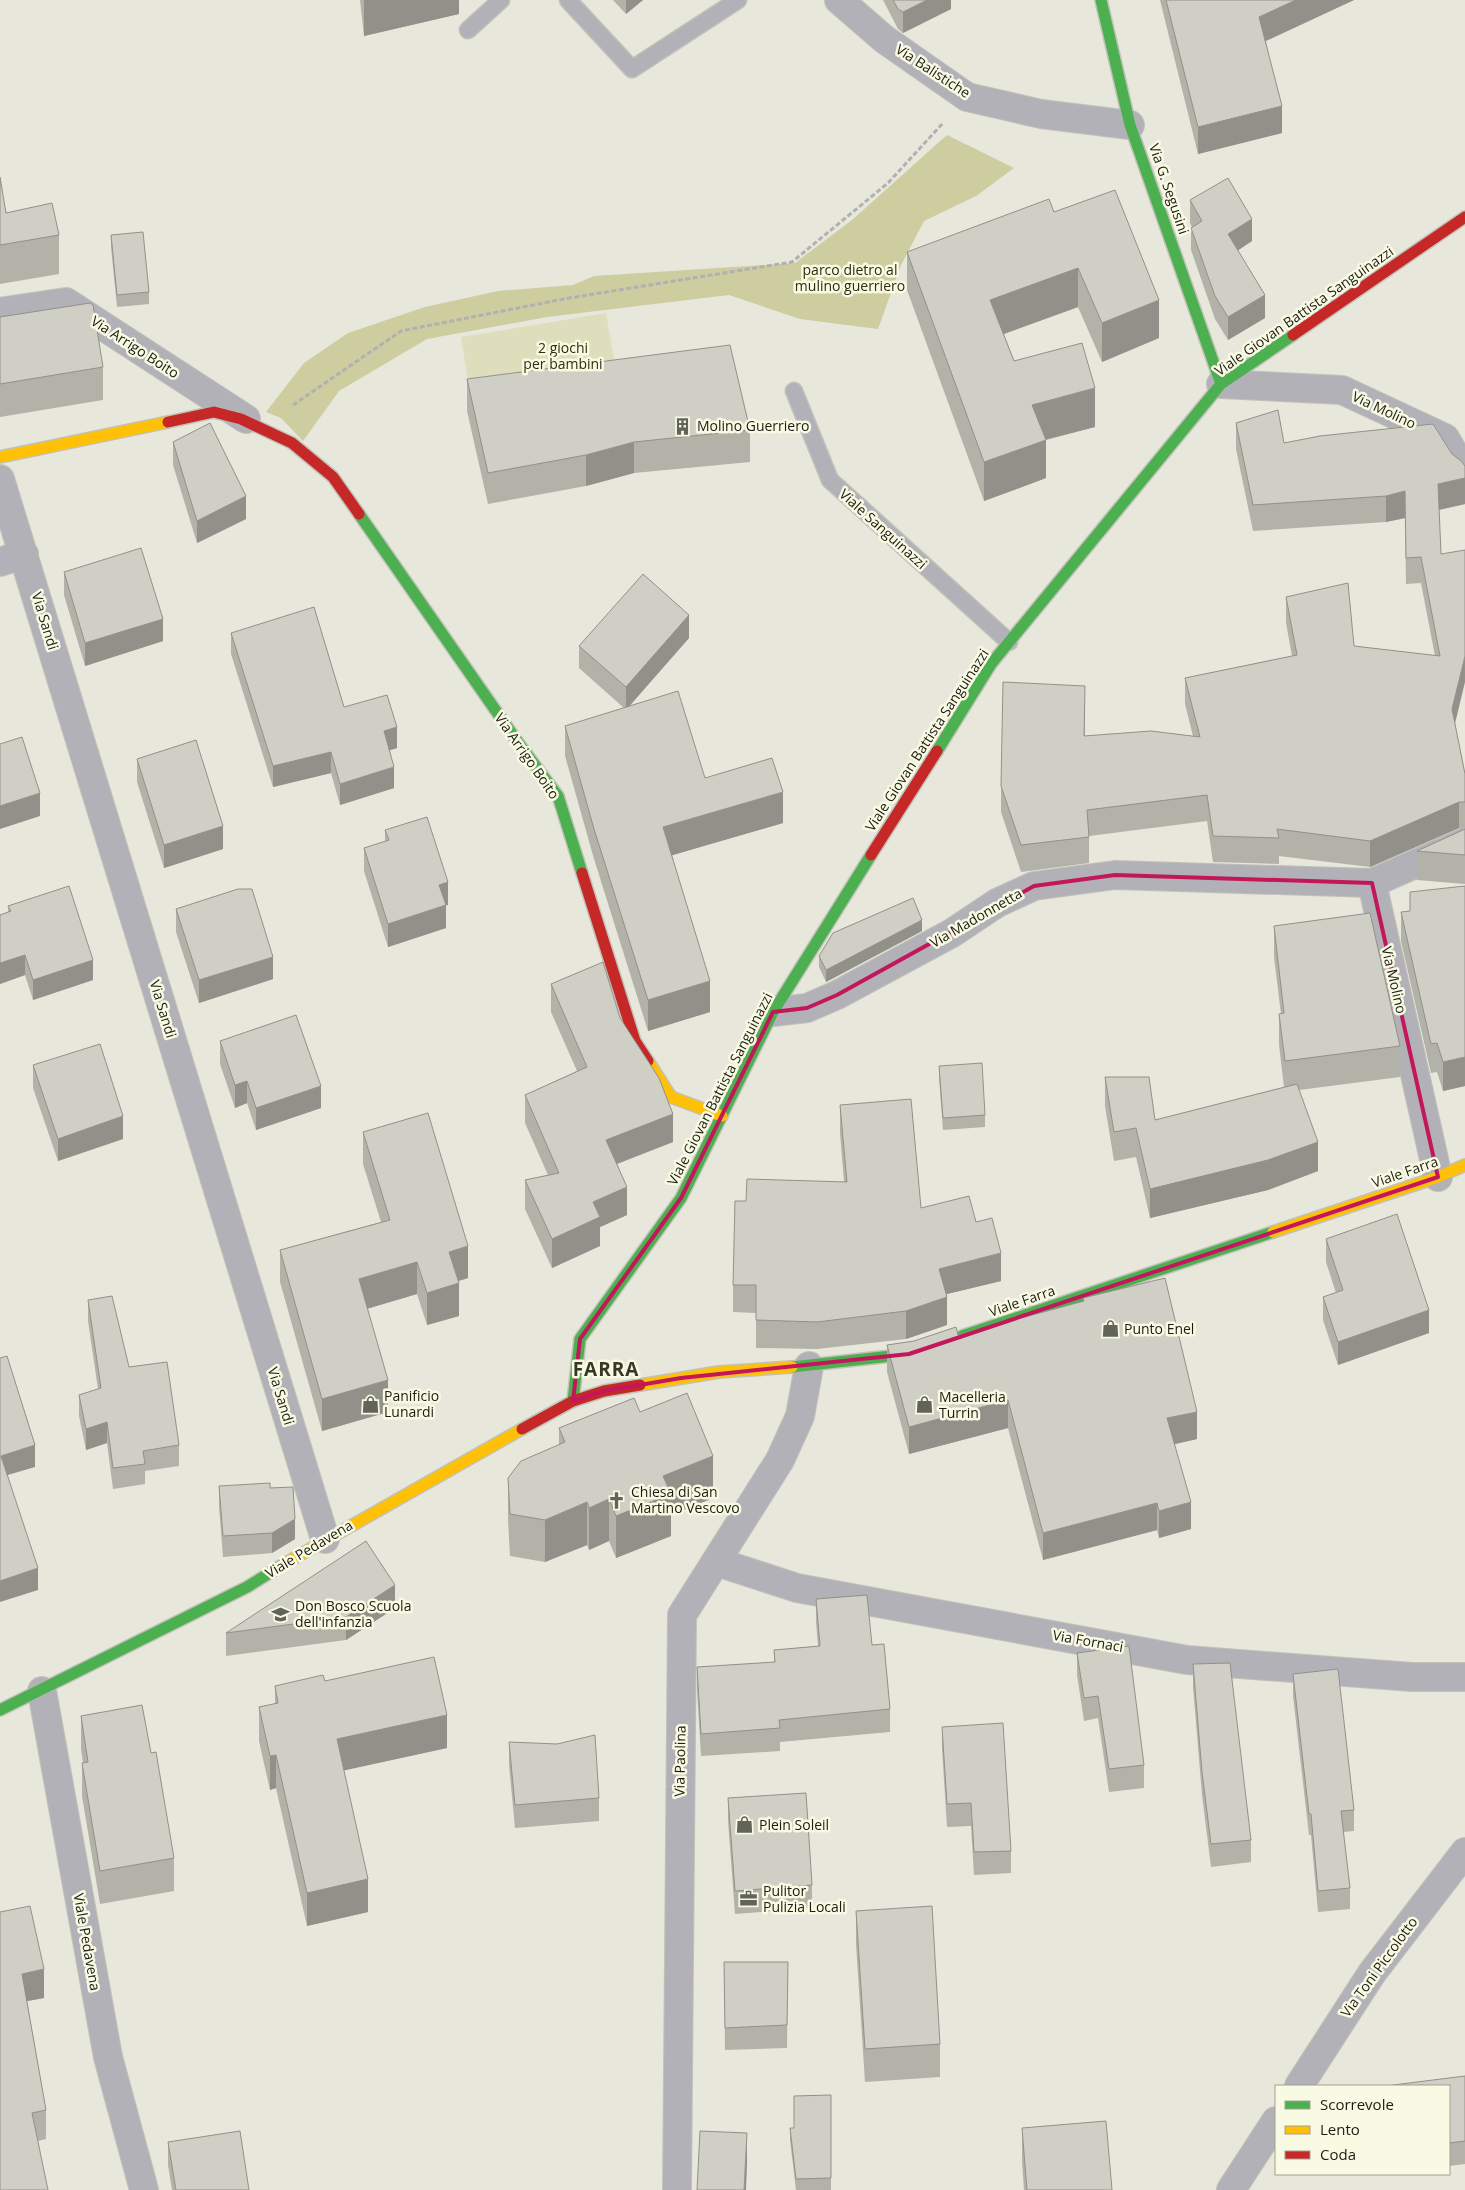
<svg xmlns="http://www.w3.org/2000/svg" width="1465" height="2190" viewBox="0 0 1465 2190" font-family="'Open Sans',sans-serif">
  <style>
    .green { fill: #dedebc }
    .forest { fill: #cdcd9f }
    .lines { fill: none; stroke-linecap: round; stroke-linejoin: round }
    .lane-casing { stroke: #c1c2b8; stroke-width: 19 }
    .street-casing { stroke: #c1c2b8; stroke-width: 30 }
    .fast-casing { stroke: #c1c2b8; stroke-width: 14 }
    .slow-casing { stroke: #c1c2b8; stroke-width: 14 }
    .jam-casing { stroke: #c1c2b8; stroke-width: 14 }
    .path { stroke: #b1b1b1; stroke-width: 3; stroke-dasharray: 5 2.5; stroke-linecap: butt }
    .lane { stroke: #b3b1b8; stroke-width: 16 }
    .street { stroke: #b3b1b8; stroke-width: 28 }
    .fast { stroke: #4caf50; stroke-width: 11 }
    .slow { stroke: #ffc107; stroke-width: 11 }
    .jam { stroke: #c62828; stroke-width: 11 }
    .wall { fill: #b2b2a9 }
    .shaded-wall { fill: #91918a }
    .building { fill: #cfcfc5; stroke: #91918a }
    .marked { fill: none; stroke: #c2185b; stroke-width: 4; stroke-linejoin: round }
    .labels { text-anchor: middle; stroke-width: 5; stroke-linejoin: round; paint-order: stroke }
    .street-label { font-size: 14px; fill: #1b1c13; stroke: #f9fae3 }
    .park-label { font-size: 14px; fill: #2e2e0d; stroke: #f9fae3 }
    .poi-label { font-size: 14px; fill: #1b1c13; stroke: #f9fae3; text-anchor: start }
    .district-label { font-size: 19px; font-weight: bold; letter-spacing: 1px; fill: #373725; stroke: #f9fae3 }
  </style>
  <rect width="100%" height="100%" fill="#e7e7db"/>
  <path class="green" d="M606 313 618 382 472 406 461 337Z"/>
  <path class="forest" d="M947 135 1014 168 976 196 924 221 901 265 878 329 800 319 729 295 547 317 427 339 339 391 303 441 281 418 266 412 304 363 348 333 425 307 498 291 573 285 594 276 795 263 852 220Z"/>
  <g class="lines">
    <defs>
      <path id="lane" d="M568 0 632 69 738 0
        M468 30 501 0
        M794 391 830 480 1009 642"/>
      <path id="street" d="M839 0 884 39 967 97 1041 114 1130 125
        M0 312 66 302 246 419
        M1221 384 1342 390 1445 438 1465 472
        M0 479 325 1539
        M0 562 24 554
        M773 1012 807 1008 837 995 952 933 997 903 1034 886 1115 875 1372 883
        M1438 1177 1372 883 1465 842
        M717 1562 797 1588 1187 1660 1412 1677H1465
        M42 1691 108 2057 144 2190
        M1299 2086 1372 1973 1465 1852
        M677 2190 682 1615 780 1460 800 1416 809 1366
        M1231 2190 1276 2121"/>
      <path id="fast" d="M1101 0 1130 125 1221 384
        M359 514 519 744 558 796 582 873
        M937 751 991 664 1221 384 1293 335
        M962 1336 1273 1232
        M792 1367 909 1354 924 1349
        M573 1401 580 1339 681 1198 773 1012 871 855
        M0 1710 247 1587 284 1564"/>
      <path id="slow" d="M0 457 168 422
        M648 1061 671 1097 722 1116
        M1273 1232 1438 1177 1465 1165
        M640 1385 719 1372 792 1367
        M284 1564 522 1429"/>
      <path id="jam" d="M1293 335 1465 217
        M168 422 214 412 241 419 292 443 333 477 359 514
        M871 855 937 751
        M582 873 635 1041 648 1061
        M522 1429 573 1401 604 1391 640 1385"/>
    </defs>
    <use href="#lane" class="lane-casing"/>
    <use href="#street" class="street-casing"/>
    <use href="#fast" class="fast-casing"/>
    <use href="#slow" class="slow-casing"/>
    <use href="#jam" class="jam-casing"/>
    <path class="path" d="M293 405 401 331 569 298 792 262 888 183 943 123"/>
    <use href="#lane" class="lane"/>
    <use href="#street" class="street"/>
    <use href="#fast" class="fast"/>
    <use href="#slow" class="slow"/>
    <use href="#jam" class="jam"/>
  </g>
  <path class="wall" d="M360 0H459V14L364 36Z
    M613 0H643L626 14Z
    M883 0H951V9L903 33 898 29Z
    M1160 0H1354L1266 41 1282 133 1198 154Z
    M0 177 6 213 59 235V274L0 284Z
    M1190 200 1252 241 1238 250 1265 318 1228 340 1215 319 1191 250V228L1192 227 1190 223Z
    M1054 212 1159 338 1102 362 1078 307 1004 334 1014 361 1095 427 1046 440V478L984 501 907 290V252Z
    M111 235 149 292V304L117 307 111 247Z
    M0 317 103 367V400L0 417Z
    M467 379 750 430V462L634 473 586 486 488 504 467 411Z
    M1236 423 1284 443 1452 454 1465 466V504L1439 510 1441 554 1455 724 1465 774V828H1459L1370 867 1279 856V864L1213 862 1207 821 1089 836V863L1021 872 1001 812V786L1085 712V736H1193L1185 704V678L1292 656 1286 623V597L1354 646 1435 656 1421 583 1406 584 1405 518 1386 522 1253 531 1236 449Z
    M173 442 246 519 197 543 173 465Z
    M64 572 163 641 85 666 64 595Z
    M231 633 397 748 390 750 394 788 340 805 331 773 273 787 231 654Z
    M689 638 629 706 705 778 783 823 671 855 710 1012 648 1031 594 859 565 756V726L624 708 579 668V646Z
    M137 759 223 849 164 868 137 782Z
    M1465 829V884L1417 880V851Z
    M385 830 448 905H446V928L388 947 364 871V848L385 842Z
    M1465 886V1086L1443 1091 1437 1072 1431 1073 1401 941V912L1410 911Z
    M8 906 93 980 33 1000 25 975 0 984V915L8 912Z
    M176 909 273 979 199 1003 176 932Z
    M1274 926 1400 1046V1077L1299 1090 1318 1171 1268 1190 1150 1218 1136 1157 1114 1161 1105 1106V1077L1155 1120 1284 1087 1279 1045V1014H1281L1274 957Z
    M922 931 826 982 819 967V956Z
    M551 984 620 1018 673 1142 617 1164 627 1215 600 1227V1246L552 1268 525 1209V1180L548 1175 525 1123V1095L577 1071 551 1012Z
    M220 1041 321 1108 256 1130 247 1103 235 1108 220 1064Z
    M33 1065 123 1139 58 1161 33 1088Z
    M939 1066 985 1115V1127L943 1130 939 1078Z
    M840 1105 921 1208 976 1222 1001 1281 946 1294 947 1325 906 1339 817 1349 756 1348V1313L733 1312V1285L746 1201 844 1182 840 1133Z
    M363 1132 468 1278 458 1281 459 1316 427 1325 417 1294 367 1309 388 1412 322 1431 280 1282V1250L381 1222 363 1164Z
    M1326 1239 1429 1333 1338 1365 1323 1320V1297L1336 1293 1326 1262Z
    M1083 1298 1197 1439 1174 1444 1191 1529 1159 1538 1157 1530 1043 1560 1008 1428 909 1454 887 1372V1345L958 1335 1083 1302Z
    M88 1300 129 1367 179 1445V1466L145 1471V1484L113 1489 107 1443 86 1450 79 1416V1395L98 1389 88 1321Z
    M640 1412 713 1498 671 1515V1536L616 1558 609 1541 589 1550 587 1545 545 1562 510 1556 508 1520V1478L559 1445V1428Z
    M219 1486 270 1488 295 1539 272 1553 223 1557 219 1506Z
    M816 1599 872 1645 890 1709V1732L780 1742V1751L701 1756 697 1690V1667L774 1662V1650L818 1646 816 1622Z
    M395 1608 346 1640 226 1656V1633Z
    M1077 1653 1144 1765V1788L1109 1792 1098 1718 1084 1721 1077 1675Z
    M1193 1664 1251 1840V1862L1211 1867 1202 1795 1193 1687Z
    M1293 1674 1354 1810V1831L1343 1832 1350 1888V1909L1318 1912 1311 1835H1309L1293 1696Z
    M325 1681 447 1748 344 1770 368 1912 307 1926 276 1788 270 1790 259 1741V1707L275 1704V1686Z
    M81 1716 174 1858V1891L100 1904 82 1796V1763H83L81 1749Z
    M942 1727 1011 1851V1873L974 1875 971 1826 947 1827 942 1749Z
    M509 1742 599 1798V1821L515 1828 509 1765Z
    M728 1798 812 1885V1908L735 1914 728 1821Z
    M856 1911 940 2044V2077L865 2082 856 1944Z
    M0 1912 44 1998 27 2001 46 2110V2139L38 2141 0 2190Z
    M724 1962H788L787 2048 725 2050Z
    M1465 2076V2164L1449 2166V2086Z
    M831 2095V2190H796L790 2140V2128H794Z
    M1022 2128 1112 2190H1024L1022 2161Z
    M168 2142 249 2190H172L168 2165Z"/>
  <path class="shaded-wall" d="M364 0H459V14L364 36Z
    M626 0H643L626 14Z
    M927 0H951V9L903 33V12Z
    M1296 0H1354L1259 44V17Z
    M1282 106V133L1198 154V127Z
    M1252 219V241L1228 257V234Z
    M1078 268V307L990 339V300Z
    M1265 295V318L1228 340V317Z
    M1159 300V338L1102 362V323Z
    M1095 388V427L1032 443V405Z
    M1046 440V478L984 501V462Z
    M634 442V473L586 486V455Z
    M1465 478V504L1438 510V484Z
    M1405 491V518L1386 522V496Z
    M246 496V519L197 543V521Z
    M689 615V638L626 710V687Z
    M163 619V641L85 666V643Z
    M1465 656V682L1452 736V709Z
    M397 727V748L384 752V731Z
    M331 752V773L273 787V766Z
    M394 767V788L340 805V784Z
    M783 792V823L663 858V827Z
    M40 793V816L0 829V806Z
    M1459 802V828L1370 867V841Z
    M223 826V849L164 868V845Z
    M448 882V905L439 907V885Z
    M446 905V928L388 947V924Z
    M922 920V931L826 982V970Z
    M25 955V975L0 984V963Z
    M273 957V979L199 1003V980Z
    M93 960V980L33 1000V980Z
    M710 981V1012L648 1031V1000Z
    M1465 1057V1086L1443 1091V1062Z
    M247 1081V1103L235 1108V1085Z
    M321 1086V1108L256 1130V1108Z
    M673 1114V1142L606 1168V1140Z
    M123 1116V1139L58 1161V1139Z
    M1318 1142V1171L1268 1190 1150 1218V1189Z
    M627 1187V1215L600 1227V1246L552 1268V1239L593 1202Z
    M468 1246V1278L449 1284V1252Z
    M1001 1253V1281L939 1296V1269Z
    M417 1262V1294L359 1311V1279Z
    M459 1283V1316L427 1325V1293Z
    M947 1297V1325L906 1339V1311Z
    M1429 1310V1333L1338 1365V1342Z
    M388 1380V1412L322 1431V1399Z
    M1008 1400V1428L909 1454V1427Z
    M1197 1412V1439L1167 1446V1418Z
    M107 1422V1443L86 1450V1429Z
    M35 1445V1467L1 1477V1456Z
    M713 1456V1498L671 1515V1536L616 1558V1516L663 1476Z
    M609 1499V1541L589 1550V1508Z
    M587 1502V1545L545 1562V1520Z
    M1191 1502V1529L1159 1538V1511Z
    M1157 1503V1530L1043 1560V1533Z
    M295 1519V1539L272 1553V1533Z
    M38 1568V1590L0 1602V1581Z
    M395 1585V1608L346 1640V1617Z
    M447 1715V1748L337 1772V1739Z
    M276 1755V1788L270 1790V1756Z
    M368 1879V1912L307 1926V1893Z
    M44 1969V1998L22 2002V1974Z
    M747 2133V2165L746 2190H744Z"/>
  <path class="building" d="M893 0H927L903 12 898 9Z
    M1166 0H1296L1259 17 1282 106 1198 127Z
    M0 177 6 213 52 203 59 235 0 245Z
    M1228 178 1252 219 1228 234 1265 295 1228 317 1215 296 1191 228 1202 221 1190 200Z
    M1115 190 1159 300 1102 323 1078 268 990 300 1014 361 1082 343 1095 388 1032 405 1046 440 984 462 907 252 1049 199 1054 212Z
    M143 232 149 292 117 295 111 235Z
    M90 303 93 305 103 367 0 384V317Z
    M730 345 750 430 634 442 586 455 488 473 467 379Z
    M1278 410 1284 443 1320 436 1433 424 1452 454 1461 461 1465 466V478L1438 484 1441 554 1465 550V656L1452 709 1465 774V802H1459L1370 841 1277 829 1279 838 1213 836 1207 795 1087 810 1089 837 1021 845 1001 786 1003 682 1085 686 1084 736 1151 731 1200 737 1185 678 1297 655 1286 597 1348 583 1354 646 1440 656 1421 557 1406 558 1405 491 1386 496 1253 505 1236 423Z
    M210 423 246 496 197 521 173 442Z
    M141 548 163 619 85 643 64 572Z
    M643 574 689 615 626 687 579 646Z
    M314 607 344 707 387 695 397 727 384 731 394 767 340 784 331 752 273 766 231 633Z
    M678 691 705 778 772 758 783 792 663 827 710 981 648 1000 594 829 565 726Z
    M22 737 40 793 0 806V744Z
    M196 740 223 826 164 845 137 759Z
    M427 817 448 882 439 885 446 905 388 924 364 848 389 840 385 830Z
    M1465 829V855L1417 851Z
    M69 886 93 960 33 980 25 955 0 963V915L11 911 8 906Z
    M1465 886V1057L1443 1062 1437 1043 1431 1044 1401 912 1410 911V892Z
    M238 889H252L273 957 199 980 176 909Z
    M913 898 922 920 826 970 819 956 833 933Z
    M1370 913 1400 1046 1285 1061 1279 1014 1284 1013 1274 926Z
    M603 962 620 1018 659 1078 673 1114 606 1140 627 1187 593 1202 600 1217 552 1239 525 1180 559 1173 525 1095 587 1067 551 984Z
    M296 1015 321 1086 256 1108 247 1081 235 1085 220 1041Z
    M100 1044 123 1116 58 1139 33 1065Z
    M982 1063 985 1115 943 1118 939 1066Z
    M1105 1077H1149L1155 1120 1297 1084 1318 1142 1268 1160 1150 1189 1136 1128 1114 1132Z
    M911 1099 921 1208 969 1196 976 1222 992 1218 1001 1253 939 1269 947 1297 906 1311 817 1322 756 1320V1285H733L735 1201H746L747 1179 847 1182 840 1105Z
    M428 1113 468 1246 449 1252 459 1283 427 1293 417 1262 359 1279 388 1380 322 1399 280 1250 390 1220 363 1132Z
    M1397 1214 1429 1310 1338 1342 1323 1297 1343 1290 1326 1239Z
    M1165 1278 1197 1412 1167 1418 1191 1502 1159 1511 1157 1503 1043 1533 1008 1400 909 1427 887 1345 914 1341 956 1327 958 1335 1084 1301 1083 1298Z
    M112 1296 129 1367 167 1362 179 1445 143 1451 145 1464 113 1468 107 1422 86 1429 79 1395 101 1388 88 1300Z
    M7 1356 35 1445 1 1456 38 1568 0 1581V1358Z
    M687 1393 713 1456 663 1476 671 1494 616 1516 609 1499 589 1508 587 1502 545 1520 510 1514 508 1478 521 1461 565 1442 559 1428 634 1398 640 1412Z
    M270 1483V1488L293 1487 295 1519 272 1533 223 1536 219 1486Z
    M366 1541 395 1585 346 1617 226 1633Z
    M867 1595 872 1645 884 1644 890 1709 779 1720 780 1728 701 1734 697 1667 775 1662 774 1650 820 1646 816 1599Z
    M1129 1646 1144 1765 1109 1769 1098 1696 1084 1698 1077 1653Z
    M434 1657 447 1715 337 1739 368 1879 307 1893 276 1755 270 1756 259 1707 278 1703 275 1686 323 1675 325 1681Z
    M1230 1663 1251 1840 1211 1844 1202 1772 1193 1664Z
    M1338 1669 1354 1810 1341 1811 1350 1888 1318 1891 1311 1814H1309L1293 1674Z
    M142 1705 151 1753 156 1752 174 1858 100 1871 82 1763 88 1762 81 1716Z
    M1003 1723 1011 1851 974 1852 971 1803 947 1804 942 1727Z
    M595 1735 599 1798 515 1805 509 1742 557 1744Z
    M806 1793 812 1885 735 1891 728 1798Z
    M30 1906 44 1969 22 1974 46 2110 32 2113 48 2190H0V1912Z
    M932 1906 940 2044 865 2049 856 1911Z
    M724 1962H788L787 2025 725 2028Z
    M1465 2076V2141L1449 2143V2086H1393V2085Z
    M831 2095V2178L796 2179 790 2128H794V2096Z
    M1106 2121 1112 2190H1027L1022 2128Z
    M240 2131 249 2190H176L168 2142Z
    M700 2131 747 2133 744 2190H697Z"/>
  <path class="marked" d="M1115 875 1372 883 1438 1177 909 1354 681 1378 604 1391 573 1401 580 1339 681 1198 773 1012 807 1008 837 995 1034 886Z"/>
  <defs>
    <symbol id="building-bare" viewBox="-9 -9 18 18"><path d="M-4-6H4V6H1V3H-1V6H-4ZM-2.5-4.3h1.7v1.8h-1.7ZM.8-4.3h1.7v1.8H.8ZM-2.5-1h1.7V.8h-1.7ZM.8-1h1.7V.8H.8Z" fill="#626359" stroke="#f9fae3" stroke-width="2.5" paint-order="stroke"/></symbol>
    <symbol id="shop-bare" viewBox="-9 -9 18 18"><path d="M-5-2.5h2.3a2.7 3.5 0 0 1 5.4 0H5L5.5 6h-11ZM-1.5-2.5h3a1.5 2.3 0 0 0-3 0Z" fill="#626359" stroke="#f9fae3" stroke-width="2.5" paint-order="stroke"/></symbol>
    <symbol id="church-bare" viewBox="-9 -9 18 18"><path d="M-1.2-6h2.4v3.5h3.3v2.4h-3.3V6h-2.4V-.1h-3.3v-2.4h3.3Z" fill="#626359" stroke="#f9fae3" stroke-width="2.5" paint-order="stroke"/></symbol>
    <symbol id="school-bare" viewBox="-9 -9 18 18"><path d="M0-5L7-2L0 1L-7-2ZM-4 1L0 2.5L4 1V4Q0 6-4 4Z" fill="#626359" stroke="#f9fae3" stroke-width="2.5" paint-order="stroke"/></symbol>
    <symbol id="office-bare" viewBox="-9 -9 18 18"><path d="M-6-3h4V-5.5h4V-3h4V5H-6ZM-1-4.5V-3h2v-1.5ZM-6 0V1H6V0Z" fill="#626359" stroke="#f9fae3" stroke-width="2.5" paint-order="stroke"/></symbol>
  </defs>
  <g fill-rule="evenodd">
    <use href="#building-bare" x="670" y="414" width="25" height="25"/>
    <use href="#shop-bare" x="1098" y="1316" width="25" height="25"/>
    <use href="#shop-bare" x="358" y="1392" width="25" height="25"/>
    <use href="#shop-bare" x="912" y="1392" width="25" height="25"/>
    <use href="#church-bare" x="604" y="1488" width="25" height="25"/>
    <use href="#school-bare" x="268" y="1602" width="25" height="25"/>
    <use href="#shop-bare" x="732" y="1812" width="25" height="25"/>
    <use href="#office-bare" x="736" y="1886" width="25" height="25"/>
  </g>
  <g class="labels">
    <g class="street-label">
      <text transform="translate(933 71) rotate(33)" y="5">Via Balistiche</text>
      <text transform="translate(1169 189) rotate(71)" y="5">Via G. Segusini</text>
      <text transform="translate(1304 311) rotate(-35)" y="5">Viale Giovan Battista Sanguinazzi</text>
      <text transform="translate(135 347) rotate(33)" y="5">Via Arrigo Boito</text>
      <text transform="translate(1384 410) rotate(25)" y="5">Via Molino</text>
      <text transform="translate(883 529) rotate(42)" y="5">Viale Sanguinazzi</text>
      <text transform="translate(45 621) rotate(73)" y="5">Via Sandi</text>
      <text transform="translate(927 740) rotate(-57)" y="5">Viale Giovan Battista Sanguinazzi</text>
      <text transform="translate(527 756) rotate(55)" y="5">Via Arrigo Boito</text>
      <text transform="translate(976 918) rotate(-30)" y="5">Via Madonnetta</text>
      <text transform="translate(1394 980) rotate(77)" y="5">Via Molino</text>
      <text transform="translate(163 1009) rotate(73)" y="5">Via Sandi</text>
      <text transform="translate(720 1089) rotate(-63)" y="5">Viale Giovan Battista Sanguinazzi</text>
      <text transform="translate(1405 1172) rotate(-19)" y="5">Viale Farra</text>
      <text transform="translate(1022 1301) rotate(-19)" y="5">Viale Farra</text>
      <text transform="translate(281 1396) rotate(73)" y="5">Via Sandi</text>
      <text transform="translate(309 1549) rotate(-31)" y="5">Viale Pedavena</text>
      <text transform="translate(1088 1641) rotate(10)" y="5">Via Fornaci</text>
      <text transform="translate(680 1761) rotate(-89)" y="5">Via Paolina</text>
      <text transform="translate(87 1942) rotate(80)" y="5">Viale Pedavena</text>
      <text transform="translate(1379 1967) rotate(-54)" y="5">Via Toni Piccolotto</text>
    </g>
    <g class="park-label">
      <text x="850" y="275">parco dietro al<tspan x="850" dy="16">mulino guerriero</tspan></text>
      <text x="563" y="353">2 giochi<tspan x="563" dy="16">per bambini</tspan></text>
    </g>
    <g class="poi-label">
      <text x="697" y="431">Molino Guerriero</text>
      <text x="1124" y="1334">Punto Enel</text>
      <text x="384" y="1401">Panificio<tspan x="384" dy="16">Lunardi</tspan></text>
      <text x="939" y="1402">Macelleria<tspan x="939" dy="16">Turrin</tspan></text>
      <text x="631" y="1497">Chiesa di San<tspan x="631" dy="16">Martino Vescovo</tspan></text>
      <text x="295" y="1611">Don Bosco Scuola<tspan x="295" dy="16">dell'infanzia</tspan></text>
      <text x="759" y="1830">Plein Soleil</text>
      <text x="763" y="1896">Pulitor<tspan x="763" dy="16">Pulizia Locali</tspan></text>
    </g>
    <g class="district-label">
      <text x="606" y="1376">FARRA</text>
    </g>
  </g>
  <rect x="1275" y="2085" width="175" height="90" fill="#f9fae3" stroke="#a0a190"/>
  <rect x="1285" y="2101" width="25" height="8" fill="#4caf50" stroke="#a0a190"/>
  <text x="1320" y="2110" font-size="15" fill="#1b1c13">Scorrevole</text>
  <rect x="1285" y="2126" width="25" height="8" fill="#ffc107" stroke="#a0a190"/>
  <text x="1320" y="2135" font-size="15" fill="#1b1c13">Lento</text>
  <rect x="1285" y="2151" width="25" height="8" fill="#c62828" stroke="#a0a190"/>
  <text x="1320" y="2160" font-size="15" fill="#1b1c13">Coda</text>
</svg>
